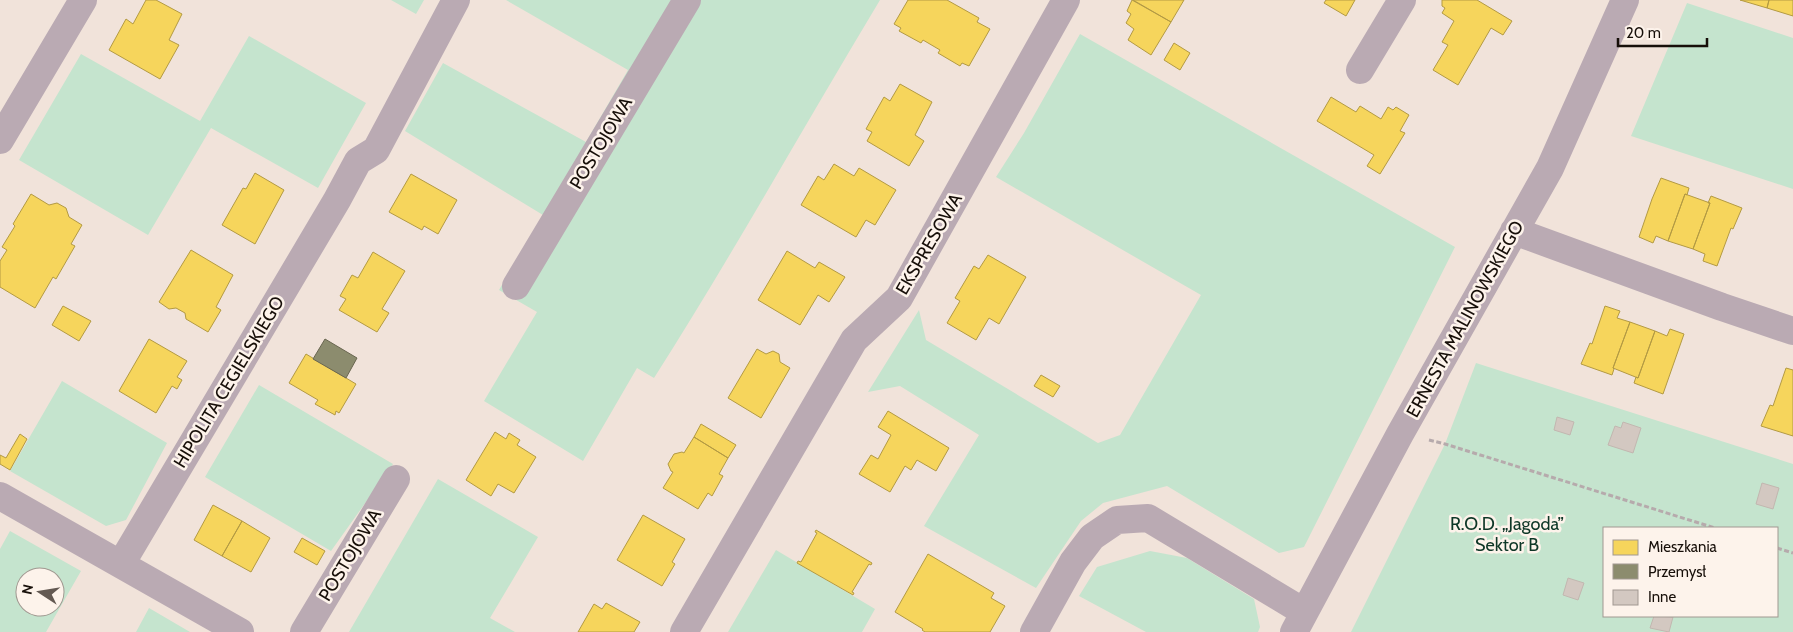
<svg xmlns="http://www.w3.org/2000/svg" width="1793" height="632" viewBox="0 0 1793 632" font-family="Cabin,sans-serif">
  <style>
    .green { fill: #c5e4ce; fill-rule: evenodd }
    .homes { fill: #f6d55c; stroke: #b39a43 }
    .industry { fill: #8c8c6e; stroke: #696650 }
    .building { fill: #d3c8c1; stroke: #c2b7b0 }
    .lines { fill: none; stroke-linecap: round; stroke-linejoin: round }
    .path { stroke: #b6aaac; stroke-width: 3; stroke-dasharray: 5 2.5; stroke-linecap: butt }
    .minor { stroke: #baaab3; stroke-width: 28 }
    .labels { text-anchor: middle; stroke-width: 5; stroke-linejoin: round; paint-order: stroke }
    .street-label { font-size: 18px; fill: #170f09; stroke: #fdf3eb }
    .park-label { font-size: 18px; fill: #0e3727; stroke: #fdf3eb }
  </style>
  <rect width="100%" height="100%" fill="#f1e3da"/>
  <path class="green" d="M391 0H424L416 14Z
    M506 0H880C804 126 733 254 654 378L637 368 583 461 484 401 537 312 499 290 543 215 405 131 443 63 586 142 628 70Z
    M1687 3 1793 38V189L1631 136Z
    M1080 34 1455 247 1304 547 1279 553 1167 486 1103 503 1081 521 1036 588 924 526 979 435 900 386 868 392 919 310 926 340 1098 443 1120 435 1201 295 996 177 1024 133Z
    M249 36 366 103 318 188 211 128 148 235 19 160 81 54 200 121Z
    M1476 363 1793 464V632H1351L1445 444ZM1604 528H1777V616H1604Z
    M62 381 167 443 126 520 106 526 10 471Z
    M259 385 393 464 331 551 205 477Z
    M438 479 538 537 490 618 515 632H349Z
    M10 531 81 571 46 632H0V549ZM25 577H55V607H25Z
    M776 550 875 609 862 632H728Z
    M1150 551 1187 558 1254 599 1260 627 1258 632H1146L1079 596 1097 567Z
    M149 608 190 632H136Z"/>
  <path class="homes" d="M146 0H156L182 14 169 40 179 45 160 79 109 50 126 19 133 24Z
    M908 0H947L979 18 977 22 990 29 969 66 962 63 960 66 938 53 940 50 923 40 921 43 899 31 901 28 894 24Z
    M1132 0 1171 22 1151 55 1128 40 1134 29 1126 23 1131 14 1127 11Z
    M1133 0H1184L1171 22Z
    M1326 0H1355L1346 16 1324 3Z
    M1442 0H1477L1512 21 1503 35 1491 28 1458 85 1433 70 1448 45 1442 42 1454 21 1442 13 1445 8 1442 6Z
    M1740 0H1769L1767 8Z
    M1769 0H1793V16L1767 8Z
    M1174 43 1190 53 1180 70 1164 60Z
    M900 84 932 102 915 135 924 141 909 166 867 141 872 132 866 129 884 97 890 101Z
    M1331 97 1356 112 1360 106 1381 119 1388 107 1393 110 1396 107 1409 115 1400 131 1405 133 1380 174 1367 166 1374 155 1317 121Z
    M834 164 854 176 859 168 896 190 875 225 866 220 856 237 801 205 818 176 824 180Z
    M255 173 284 190 255 244 222 225 243 188 246 189Z
    M411 174 457 200 438 234 424 226 422 230 389 212Z
    M1661 178 1689 188 1687 195 1685 194 1668 241 1656 236 1653 243 1639 237 1652 199Z
    M31 194 49 205 57 203 66 208 69 217 82 225 71 244 75 246 56 279 53 277 35 308 0 287V261L7 250 2 247 15 226 13 224Z
    M1685 194 1710 203 1693 249 1668 241Z
    M1711 196 1742 208 1733 229 1731 228 1717 266 1703 261 1705 254 1693 249 1710 203H1708Z
    M191 250 233 275 216 307 221 310 208 332 186 319 185 313 176 308 169 309 159 302Z
    M787 251 815 268 819 262 845 277 829 302 818 295 800 325 758 300Z
    M373 252 405 271 382 309 389 313 377 332 339 310 346 299 340 296 352 275 358 278Z
    M988 255 1026 277 999 324 989 318 976 340 947 323 960 301 955 298 974 266 979 269Z
    M63 306 91 321 79 341 52 325Z
    M1605 306 1620 311 1617 318 1630 322 1613 368 1614 369 1612 375 1581 364 1590 343 1592 344Z
    M1630 322 1655 331 1638 378 1613 368Z
    M1670 329 1684 334 1663 394 1634 383 1636 377 1638 378 1655 331 1667 336Z
    M149 339 187 361 177 377 182 380 177 389 172 386 156 413 119 391Z
    M757 349 766 354 773 351 779 354 780 362 790 368 761 418 728 398Z
    M306 354 356 384 339 413 336 411 335 415 315 404 318 400 289 383Z
    M1786 368 1793 370V436L1761 426 1770 405 1773 406Z
    M1041 375 1060 386 1053 397 1034 386Z
    M888 411 949 448 936 471 917 460 911 470 905 466 890 492 859 474 871 455 878 459 891 435 878 427Z
    M701 424 736 445 728 458 694 437Z
    M495 432 506 439 509 433 520 440 517 445 536 457 514 493 498 484 491 496 466 480Z
    M20 434 27 439 10 470 0 464V455L6 458Z
    M694 437 728 458 719 474 723 476 712 496 708 493 698 509 663 488 673 472 671 471 668 464 674 454 682 452 684 453Z
    M213 505 242 521 222 556 194 540Z
    M643 515 685 539 672 562 675 564 662 586 617 560Z
    M242 521 270 538 251 572 222 556Z
    M816 530 872 563 871 565 869 564 852 592 854 593 853 595 797 563 798 561 801 562 817 533 815 532Z
    M302 538 325 551 317 565 294 552Z
    M928 554 994 593 991 598 1005 606 990 632H925L922 630 923 629 895 612Z
    M606 603 640 622 634 632H578L594 604 602 609Z"/>
  <path class="industry" d="M325 339 357 358 346 378 313 359Z"/>
  <path class="building" d="M1557 417 1574 422 1570 435 1554 430Z
    M1623 422 1641 428 1633 453 1608 445 1615 426 1621 428Z
    M1762 483 1779 488 1773 509 1756 504Z
    M1568 578 1584 583 1578 600 1563 595Z
    M1654 616 1673 617 1669 632 1650 628Z"/>
  <g class="lines">
    <path class="path" d="M1429 440 1445 444 1715 528
      M1777 548 1793 553"/>
    <path class="minor" d="M1360 70 1402 0
      M0 140 83 0
      M1514 231 1722 307 1793 331
      M516 286 687 0
      M0 496 240 632
      M121 564 337 200 358 161 376 150 456 0
      M304 632 396 479
      M684 632 854 340 899 298 1066 0
      M1034 632 1073 562 1092 537 1117 520 1148 518 1304 612
      M1294 632 1400 434 1550 168 1625 0"/>
  </g>
  <g class="labels">
    <g class="street-label">
      <text transform="translate(601 143) rotate(-59)" y="6">POSTOJOWA</text>
      <text transform="translate(929 244) rotate(-60)" y="6">EKSPRESOWA</text>
      <text transform="translate(1465 319) rotate(-61)" y="6">ERNESTA MALINOWSKIEGO</text>
      <text transform="translate(229 382) rotate(-59)" y="6">HIPOLITA CEGIELSKIEGO</text>
      <text transform="translate(350 555) rotate(-59)" y="6">POSTOJOWA</text>
    </g>
    <g class="park-label">
      <text x="1507" y="530">R.O.D. „Jagoda”<tspan x="1507" dy="21">Sektor B</tspan></text>
    </g>
  </g>
  <rect x="1603" y="527" width="175" height="90" fill="#fdf3eb" stroke="#a19891"/>
  <rect x="1613" y="540" width="25" height="15" fill="#f6d55c" stroke="#a19891"/>
  <text x="1648" y="552" font-size="15" fill="#170f09">Mieszkania</text>
  <rect x="1613" y="564" width="25" height="15" fill="#8c8c6e" stroke="#a19891"/>
  <text x="1648" y="577" font-size="15" fill="#170f09">Przemysł</text>
  <rect x="1613" y="590" width="25" height="15" fill="#d3c8c1" stroke="#a19891"/>
  <text x="1648" y="602" font-size="15" fill="#170f09">Inne</text>
  <g transform="translate(40 592) rotate(282)"><circle r="24" fill="#fdf3eb" stroke="#a19891"/>
  <path d="M0-4L9 19L0 12L-9 19Z" fill="#635952"/>
  <text y="-8" font-size="14" font-weight="bold" text-anchor="middle" fill="#170f09">N</text>
  </g>
  <path d="M1618 38v8h89v-8" fill="none" stroke="#170f09" stroke-width="2.5"/>
  <text x="1626" y="38" font-size="15" fill="#170f09" stroke="#fdf3eb" stroke-width="4" paint-order="stroke">20 m</text>
</svg>
